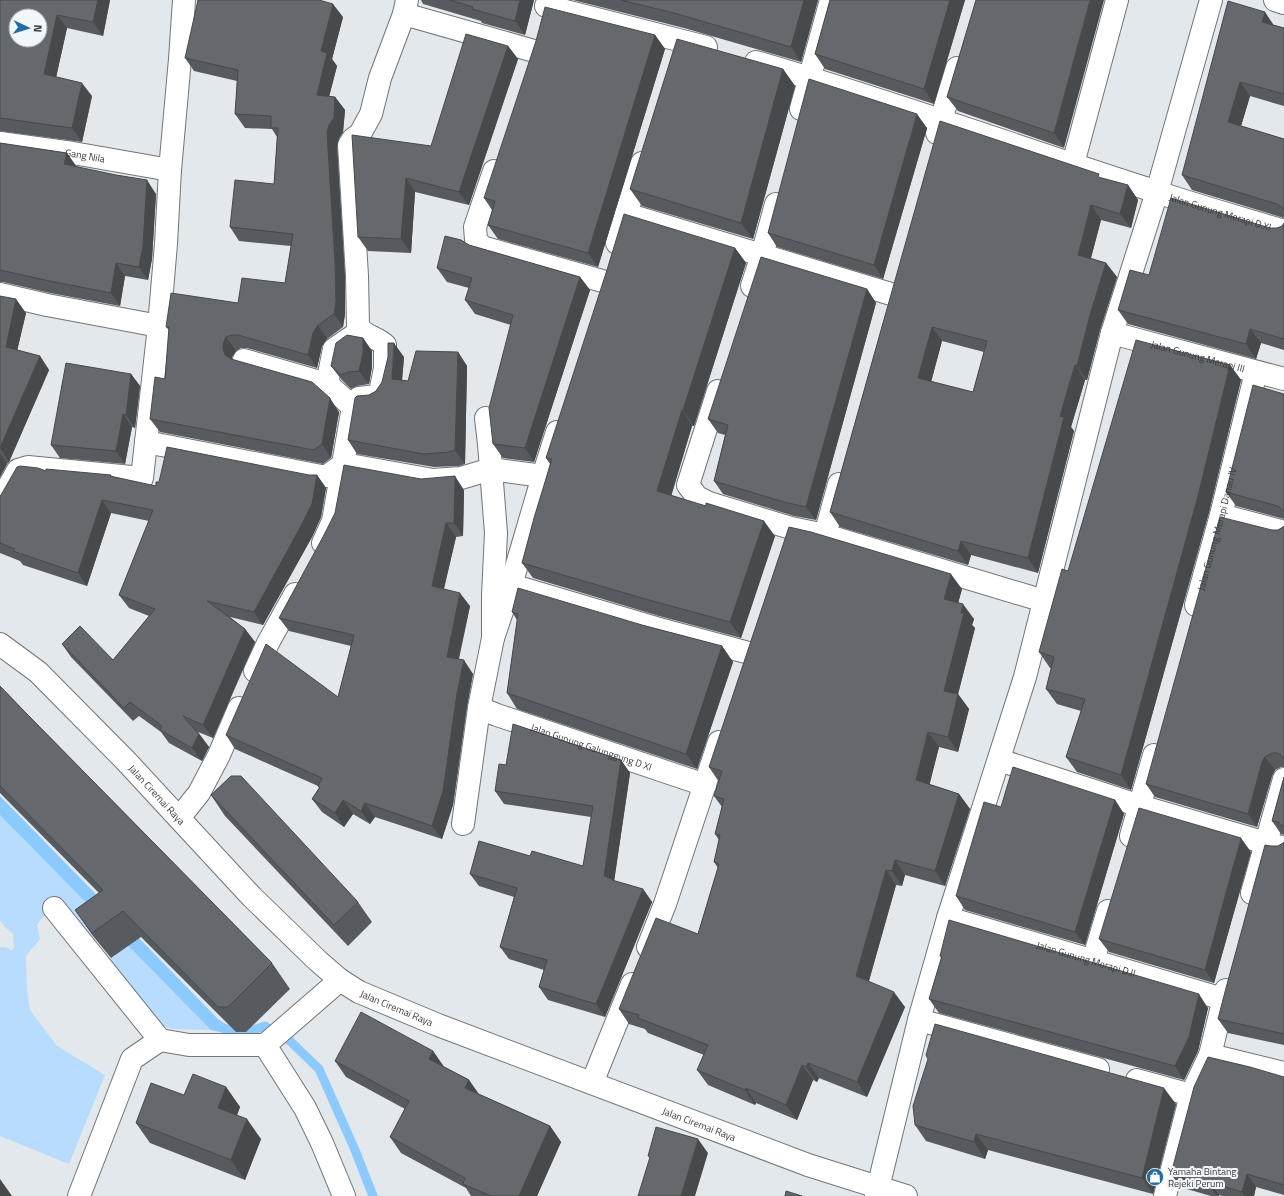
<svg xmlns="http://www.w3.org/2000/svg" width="1284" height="1196" viewBox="0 0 1284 1196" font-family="'Titillium Web',sans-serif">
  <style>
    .green { fill: #b7dcfd }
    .water { fill: #8ccafe }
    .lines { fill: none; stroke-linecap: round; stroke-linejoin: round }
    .stream { stroke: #8ccafe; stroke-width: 9 }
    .minor-casing { stroke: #707579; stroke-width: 24 }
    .minor { stroke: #fff; stroke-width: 22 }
    .wall { fill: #575a5e; fill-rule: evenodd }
    .shaded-wall { fill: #474a4c }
    .building { fill: #65696d; stroke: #474a4c; fill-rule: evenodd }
    .labels { text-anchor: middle; stroke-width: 4; stroke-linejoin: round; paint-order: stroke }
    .street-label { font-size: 10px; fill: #393b3d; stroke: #f0f6fa }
    .poi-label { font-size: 10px; fill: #393b3d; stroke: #f0f6fa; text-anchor: start }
  </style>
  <rect width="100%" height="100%" fill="#e3e8ed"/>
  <path class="green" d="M0 815 211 1030 173 1029 157 1024 105 963 116 955 99 931 87 939 56 906 41 919 37 925 40 939 26 956 27 990 30 1010 57 1046 105 1075 69 1164 0 1136V947H6L12 951 14 948 13 934 5 927 0 920Z"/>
  <path class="water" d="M0 796 218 1019 224 1023 237 1036 211 1030 0 815Z"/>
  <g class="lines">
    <path class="stream" d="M221 1027 246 1036 256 1029 265 1026 290 1041 319 1069 355 1150 373 1196"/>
    <defs>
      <g id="minor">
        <path d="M1275 0 1284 3"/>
        <path d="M546 6 706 47"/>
        <path d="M404 14 534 51"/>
        <path id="s1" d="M756 62C887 100 1015 146 1145 188 1191 204 1238 217 1284 231"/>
        <path d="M801 109 831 0"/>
        <path d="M937 133 957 68"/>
        <path id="s2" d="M0 143 73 153 170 170"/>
        <path d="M1073 164 1117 0"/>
        <path d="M494 171 475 227 476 240 482 247 606 282"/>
        <path d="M626 214 891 294"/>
        <path d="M617 243 642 163"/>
        <path d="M752 286 762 255 776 204"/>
        <path d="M0 294 47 305 159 326"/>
        <path id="s3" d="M1112 333 1284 379"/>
        <path d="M244 360 327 384"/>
        <path d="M718 391 688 485 697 497 709 503 791 528 825 535 1044 601"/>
        <path d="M353 407 327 384 334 349 359 332"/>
        <path d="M146 442 321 476H327L344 464 433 480 461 478 491 469 543 476"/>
        <path d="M0 502 18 470 28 467 142 478 159 326 166 244 170 170 180 59 184 0"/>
        <path d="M1221 515 1284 532"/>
        <path d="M825 535 839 484"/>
        <path d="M323 543 333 521 353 407 359 398 377 396 380 393 385 368V345C377 337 363 336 358 326L357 276 349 145 353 139 360 134 371 114 380 78 404 14 407 0"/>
        <path d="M511 585 656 628 749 653"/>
        <path id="s4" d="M1196 605 1221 515 1256 372"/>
        <path d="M493 638 511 585 543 476 557 432"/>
        <path id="s5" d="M0 644 38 672 126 761 252 897 318 961 340 980 359 992 438 1025 808 1165 906 1196"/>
        <path d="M255 671 268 643 295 594"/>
        <path id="s6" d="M479 708 497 715 705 785"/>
        <path d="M999 760 1140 806 1266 843 1284 779"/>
        <path d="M179 818 199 793 219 755 239 708"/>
        <path d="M463 824 479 708 493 638V595L496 533 489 444 486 418"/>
        <path d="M1131 836 1154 755"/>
        <path d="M1252 893 1266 843 1284 848"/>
        <path d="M54 908 160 1040"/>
        <path id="s7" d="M948 918 1223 999"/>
        <path d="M648 947 665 904 719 742"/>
        <path d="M1093 961 1108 911"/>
        <path d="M919 1020 1098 1069"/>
        <path d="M265 1045 305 1108 322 1143 344 1196"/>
        <path d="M1210 1055 1284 1073"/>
        <path d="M1137 1080 1191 1095"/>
        <path d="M592 1083 632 984"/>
        <path d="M79 1196 132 1059 160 1040 189 1045H265L340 980"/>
        <path d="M876 1196 919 1020 948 918 1025 677 1112 333 1157 192 1211 0"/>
        <path d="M1165 1196 1191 1095 1210 1055 1226 990"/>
      </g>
    </defs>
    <use href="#minor" class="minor-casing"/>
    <use href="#minor" class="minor"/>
  </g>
  <path class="wall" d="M0 0H110L103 36 67 28 56 77 92 96 82 142 0 131Z
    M421 0H534L525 35 482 23 481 21 423 4Z
    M573 0H818L801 62 684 28Z
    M830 0H965L934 104 825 69 815 54Z
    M976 0 1064 148 958 111 947 97Z
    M343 17 332 59 337 66 329 96 335 97 345 110 343 132 339 138 337 146 345 277V314L343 327 327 339 322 346 317 368 247 348H241L236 351 232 357V359L339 412 331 458 323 464 160 432 150 419 165 379 169 330 166 327 238 303 285 283 291 246 239 241 230 227 274 184 277 137 272 129 245 128 235 114 237 81 194 71 185 58Z
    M1274 25 1284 28V106L1250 96 1241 126 1284 139V218L1192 190 1182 175Z
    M655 35 665 49 598 267 498 239 488 225 492 210 484 198Z
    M508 46 518 59 469 205 415 192 411 253 368 251 358 237 431 146Z
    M783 69 795 86 753 239 642 206 630 189Z
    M927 128 883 279 777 247 768 233Z
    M0 143 67 153 76 166 156 194 152 259 148 280 125 276 120 306 50 293 3 282H0Z
    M1101 178 1128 185 1138 200 1131 228 1101 220 1091 258 1106 263 1117 277 1100 330 1087 380H1085L1071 427 1074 431 1038 573 971 555 968 565 840 527 830 512 883 323ZM942 341 984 352 973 392 931 382Z
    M1284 223V350L1261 343 1256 359 1128 324 1118 310 1149 275 1270 228H1277L1282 226Z
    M469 245 580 277 590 290 534 462 503 458 493 444 511 325 475 314 465 300 469 288 447 282 437 268Z
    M735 248 746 263 694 426H692L671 495 775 536 741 638 659 616 533 578 522 563 550 464 546 458Z
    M867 289 876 303 816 520 794 516 723 494 714 481 725 435 718 433 708 419Z
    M0 296 26 313 17 350 40 356 49 370 9 462 7 464 0 477Z
    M363 338 372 351V367L369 384 357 386 351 389 341 379 331 366Z
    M458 352 467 366 465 464 459 466 434 467 357 454 348 440 369 395 376 391 404 357 402 380 408 381Z
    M1230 365 1241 380 1209 512 1131 790 1077 772 1066 757 1081 711 1057 704 1046 689 1051 668H1050L1039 652 1068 571Z
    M131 374 140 386 135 428 132 427 125 464 60 458 51 445Z
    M1284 394V519L1236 506 1226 492Z
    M46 471 111 475 112 477 156 486 159 482 309 475H317L326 488 321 517 312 537 263 625 230 617 245 629 255 642 213 738 198 732 209 747 202 761 169 743 161 732 139 716 133 721 71 657 62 644 113 660 149 616 129 608 119 595 149 521 111 513 87 586 23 565 20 561 0 553V496Z
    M464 490 463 536 456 537 444 589 470 606 459 659 473 674 467 706 453 805 442 839 375 817 370 824 353 814 344 827 322 812 312 799 319 788 318 786 235 749 226 735 338 697 351 646 289 631 279 618Z
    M1284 526V767H1281L1275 770 1272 776 1257 827 1155 797 1146 784 1272 530H1278L1283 527Z
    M962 589 958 603 974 619 972 625 975 628 958 694 969 709 958 752 939 747 929 784 959 794 970 809 945 886 905 875 902 886 896 885 869 981 905 1007 867 1097 819 1078 817 1082 813 1080 797 1120 756 1103 755 1105 708 1085 697 1070 704 1055 648 1033 645 1029 629 1024 619 1009 698 934 718 868 714 862 719 840 715 834 722 807 714 796 719 782 709 767Z
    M512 612 642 625 722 646 733 662 697 769 517 709 507 693 517 620Z
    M0 686 25 712 272 963 290 989 246 1032H236L141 937 111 958 93 936 75 910 99 893 0 793Z
    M621 760 630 773 614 881 643 889 652 902 605 1017 548 1000 539 987 544 970 509 959 500 947 514 897 479 886 470 874 530 856 583 866 591 817 504 804 495 791 506 765Z
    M1284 777V835L1281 834 1272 821Z
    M211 795 358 902 372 922 348 946 225 816Z
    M1115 800 1124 814 1085 945 965 910 956 896 1001 807Z
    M1284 842V1045L1228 1033 1218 1019 1271 846H1278L1283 843Z
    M1251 852 1214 983 1109 952 1099 939Z
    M940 956 1208 1008 1198 1051 1184 1080 939 1013 929 999 941 958Z
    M433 1051 444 1067 469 1080 479 1094 550 1126 561 1142 537 1196H471L466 1188 401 1153 390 1137 405 1109 346 1077 335 1061Z
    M1284 1077V1195L1256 1187 1254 1196H1222L1219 1195V1196H1211L1180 1187 1171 1174Z
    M226 1087 240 1107 237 1115 261 1139 245 1180 150 1143 136 1123 184 1095Z
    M1176 1104 1153 1194 988 1150 985 1159 926 1141 915 1125Z"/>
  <path class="shaded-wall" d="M98 0H110L103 36 93 22Z
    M520 0H534L525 35 515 21Z
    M804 0H818L801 62 791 47Z
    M950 0H965L934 104 924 89Z
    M1090 0H1104L1064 148 1054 133Z
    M333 4 343 17 332 59 337 66 326 109 317 95 321 51Z
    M1265 12 1275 27 1262 22Z
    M57 15 67 28 54 87 44 74Z
    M655 35 665 49 598 267 588 253Z
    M508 46 518 59 469 205 459 192Z
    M783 69 795 86 753 239 741 223Z
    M1240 82 1250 96 1238 136 1228 122Z
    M82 83 92 96 82 142 72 128Z
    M335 97 345 110 343 132 339 138 337 146 345 277V314L343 327 334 314 327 132Z
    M917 114 927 128 883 279 874 265Z
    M67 153 76 166 64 164Z
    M406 178 415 192 411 253 401 239Z
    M147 180 156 194 152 259 148 280 139 267Z
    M1128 185 1138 200 1131 228 1120 214Z
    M1091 205 1101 220 1088 269 1078 255Z
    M735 248 746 263 694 426 683 410Z
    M116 263 125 276 120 306 111 293Z
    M1106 263 1117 277 1100 330 1087 380 1077 366 1090 315Z
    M580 277 590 290 534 462 525 448Z
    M867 289 876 303 816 520 806 507Z
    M16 299 26 313 15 360 6 347Z
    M318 325 327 339 322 346 317 368 308 355 313 333Z
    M932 327 942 341 928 393 918 378Z
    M1250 329 1261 343 1256 359 1246 344Z
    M226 337 236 351 232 357V363L225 355 223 349V344Z
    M363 338 372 351V367L369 384 359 371Z
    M394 343 404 357 401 392 392 379Z
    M458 352 467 366 465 464 455 450Z
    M40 356 49 370 9 462 0 448Z
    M1075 365 1085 380 1071 427 1074 431 1038 573 1028 558 1060 416Z
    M1230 365 1241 380 1209 512 1131 790 1121 775Z
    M131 374 140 386 135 428 126 415Z
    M330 398 339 412 331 458 322 444Z
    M682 410 692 426 668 507 657 491Z
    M123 414 132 427 125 464 116 451Z
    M0 454 7 464 0 477Z
    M317 475 326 488 321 517 312 537 263 625 254 612Z
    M455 476 464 490 463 536 454 523Z
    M102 500 111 513 87 586 78 573Z
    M764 521 775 536 741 638 730 622Z
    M446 523 456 537 441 600 432 586Z
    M961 541 971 555 968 565 958 551Z
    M951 574 962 589 955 614 944 599Z
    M460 593 470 606 456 670 447 657Z
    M963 604 974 619 972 625 975 628 955 706 944 691Z
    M245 629 255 642 213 738 203 725Z
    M722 646 733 662 697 769 686 754Z
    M464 660 473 674 467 706 453 805 442 839 432 826Z
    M958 694 969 709 958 752 948 737Z
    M928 732 939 747 927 795 916 780Z
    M199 734 209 747 202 761 192 748Z
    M1265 757 1275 770 1272 776 1257 827 1248 814 1262 762Z
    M621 760 630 773 614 882 604 876Z
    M959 794 970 809 945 886 935 871Z
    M343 800 353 814 344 827 335 813Z
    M1115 800 1124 814 1085 945 1075 932Z
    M365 803 375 817 370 824 361 811Z
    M1241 838 1251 852 1214 983 1205 970Z
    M895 860 905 875 902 886 892 871Z
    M886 870 896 885 866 991 856 976Z
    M643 889 652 902 605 1017 596 1004Z
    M894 992 905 1007 867 1097 857 1082Z
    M1199 994 1208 1008 1198 1051 1184 1080 1175 1066Z
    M433 1051 444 1067 440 1075 429 1059Z
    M808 1063 819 1078 817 1082 806 1067Z
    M802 1065 813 1080 797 1120 786 1105Z
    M469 1080 480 1097 465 1088Z
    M226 1087 240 1107 232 1128 218 1108Z
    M746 1088 756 1103 755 1105 745 1090Z
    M1164 1088 1176 1104 1153 1194 1142 1178Z
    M247 1119 261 1139 245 1180 231 1160Z
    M550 1126 561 1142 537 1196H519Z
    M976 1134 988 1150 985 1159 974 1142Z
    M698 1139 708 1153 695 1196H681Z
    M1247 1174 1256 1187 1254 1196H1245L1242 1192Z
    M0 1179 12 1196H0Z
    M1210 1182 1219 1195V1196H1217L1209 1186Z"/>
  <path class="building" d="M0 0H98L93 22 57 15 44 74 82 83 72 128 0 118ZM16 16H40V40H16Z
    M198 0H319L333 4 321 51 327 53 317 95 335 97 334 118 329 125 327 132 335 263 336 301 334 314 318 325 313 333 308 355 238 335H232L226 337 223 344V349L225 355 231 359 312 382 330 398 322 444 314 450 150 419 155 377 165 379 169 327H166L171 293 238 303 242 278 285 283 293 234 230 227 235 180 274 184 278 128H271V116L235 114 238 70 185 58Z
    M450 0H520L515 21 472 9 473 7Z
    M621 0H804L791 47 674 13Z
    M830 0H950L924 89 815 54Z
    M976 0H1090L1054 133 947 97Z
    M1228 1 1265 12 1262 22 1284 28V94L1240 82 1228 122 1284 139V210L1283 208 1277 204 1182 175Z
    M545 7 655 35 588 253 488 225 495 201 484 198 536 41Z
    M466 34 508 46 459 192 406 178 401 239 358 237 352 135 431 146Z
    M677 39 783 69 741 223 630 189Z
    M809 79 917 114 874 265 768 233Z
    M940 121 1099 174 1098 177 1128 185 1120 214 1091 205 1078 255 1106 263 1090 315 1077 366 1075 365 1060 416 1064 417 1028 558 961 541 958 551 830 512 883 323ZM932 327 987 341 973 392 918 378Z
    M0 143 67 153 64 164 116 175 147 180 143 246 139 267 116 263 111 293 40 279 0 270Z
    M1171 198 1270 228H1277L1282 226 1284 223V339L1250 329 1246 344 1118 310 1130 270 1149 275Z
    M624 214 735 248 683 410H682L657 491 706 506V503L764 521 730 622 649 600 522 563 534 518 552 459 546 458 607 270Z
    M445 236 461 240 469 245 580 277 525 448 493 444 489 408 513 315 465 300 472 278 437 268Z
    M761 257 867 289 806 507 784 502 714 481 728 425 708 419Z
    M0 296 16 299 6 347 40 356 0 448Z
    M347 335 363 338V353L359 371 348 372 341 375 331 366 336 343Z
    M1136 340 1230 365 1198 496 1121 775 1066 757 1085 699 1046 689 1054 657 1039 652 1062 569 1068 571Z
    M388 343H394L392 379 408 381 416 351 458 352 455 450 449 452 424 454 348 440 355 398 357 396 369 395 376 391 382 382 388 357Z
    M66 363 131 374 126 415 123 414 116 451 51 445Z
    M1253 385 1284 394 1283 396H1284V511L1278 506 1226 492Z
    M167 447 309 475H317L312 504 302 524 254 612 207 601 245 629 203 725 183 716 199 734 192 748 160 730 162 726 130 702 124 708 62 644 80 626 113 660 155 609 119 595 153 510 102 500 78 573 13 551 15 549 0 543V496L1 495 17 467 20 466 38 468 46 471V469L111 475 110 476 156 486V482H159Z
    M344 465 421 479 455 476 454 523H446L432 586 460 593 447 657 464 660 457 693 443 791 432 826 365 803 361 811 343 800 335 813 312 799 320 787 318 786 322 778 226 735 266 644 338 697 354 635 279 618 324 535 335 513Z
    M1220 517 1272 530H1278L1283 527 1284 526V758L1278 753H1272L1265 757 1262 762 1248 814 1146 784Z
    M789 527 811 532 951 574 944 599 963 604 961 613H964L944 691 958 694 948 737 928 732 916 780 959 794 935 871 895 860 892 871 886 870 856 976 894 992 857 1082 808 1063 806 1067 802 1065 786 1105 746 1088 745 1090 697 1070 708 1045 638 1018 639 1015 619 1009 656 918 698 934 719 864 714 862 720 835 715 834 724 799 714 796 722 771 709 767Z
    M518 588 642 625 722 646 686 754 507 693 518 614 512 612Z
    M0 686 25 712 272 963 228 1007H218L123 911 92 933 75 910 103 890 0 786Z
    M513 724 621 760 604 876 612 879V880L643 889 596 1004 539 987 547 960 500 947 517 888 470 874 479 841 530 856 532 851 583 866 593 806 495 791 499 764 506 765Z
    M1013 767 1115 800 1075 932 956 896 984 802 1001 807Z
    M231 776H241L358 902 334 925 211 795Z
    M1284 777V827L1278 822 1272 821Z
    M1139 808 1241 838 1205 970 1099 939Z
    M1284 842V1034L1218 1019 1226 988 1265 845 1271 846H1278L1283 843Z
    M949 920 1199 994 1189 1037 1175 1066 929 999 942 956H940Z
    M361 1012 433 1051 429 1059 469 1080 465 1088 550 1126 519 1196H491L463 1184 465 1178 390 1137 409 1101 335 1061Z
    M935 1024 1164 1088 1142 1178 976 1134 974 1142 915 1125 913 1106 928 1059 926 1055Z
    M1208 1057 1250 1067 1284 1077V1185L1247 1174 1242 1192 1210 1182 1209 1186 1171 1174 1194 1087Z
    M193 1074 226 1087 218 1108 247 1119 231 1160 136 1123 151 1083 184 1095Z
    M656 1127 698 1139 681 1196H638L650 1157 648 1156Z
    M786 1191 802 1196H785Z"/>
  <defs>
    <symbol id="shop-disc" viewBox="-11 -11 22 22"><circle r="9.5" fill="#246ca0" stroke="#f0f6fa"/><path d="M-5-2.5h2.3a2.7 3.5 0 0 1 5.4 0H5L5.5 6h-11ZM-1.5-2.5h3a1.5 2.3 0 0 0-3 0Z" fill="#fff"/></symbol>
  </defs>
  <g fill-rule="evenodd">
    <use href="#shop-disc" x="1145" y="1167" width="20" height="20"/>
  </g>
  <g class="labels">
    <g class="street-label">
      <text dy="4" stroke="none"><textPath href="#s2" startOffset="86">Gang Nila</textPath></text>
      <text dy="4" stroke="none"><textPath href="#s1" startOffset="488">Jalan Gunung Merapi D.XI</textPath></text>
      <text dy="4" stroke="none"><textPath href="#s3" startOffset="89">Jalan Gunung Merapi III</textPath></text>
      <text dy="4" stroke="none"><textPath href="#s4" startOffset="79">Jalan Gunung Merapi Danau IV</textPath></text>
      <text dy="4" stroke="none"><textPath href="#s6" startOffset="119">Jalan Gunung Galunggung D XI</textPath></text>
      <text dy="4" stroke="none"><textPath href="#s5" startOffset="218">Jalan Ciremai Raya</textPath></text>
      <text dy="4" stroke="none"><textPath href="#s7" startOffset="144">Jalan Gunung Merapi D.II</textPath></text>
      <text dy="4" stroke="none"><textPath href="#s5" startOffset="542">Jalan Ciremai Raya</textPath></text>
      <text dy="4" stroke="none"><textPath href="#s5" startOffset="866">Jalan Ciremai Raya</textPath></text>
    </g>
    <g class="poi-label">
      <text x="1168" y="1175">Yamaha Bintang<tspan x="1168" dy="12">Rejeki Perum</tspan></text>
    </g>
  </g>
  <g transform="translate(28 28) rotate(94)"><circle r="19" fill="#f0f6fa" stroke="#a7abae"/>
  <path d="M0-3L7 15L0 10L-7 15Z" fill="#246ca0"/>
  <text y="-6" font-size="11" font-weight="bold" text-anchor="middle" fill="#393b3d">N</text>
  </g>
</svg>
